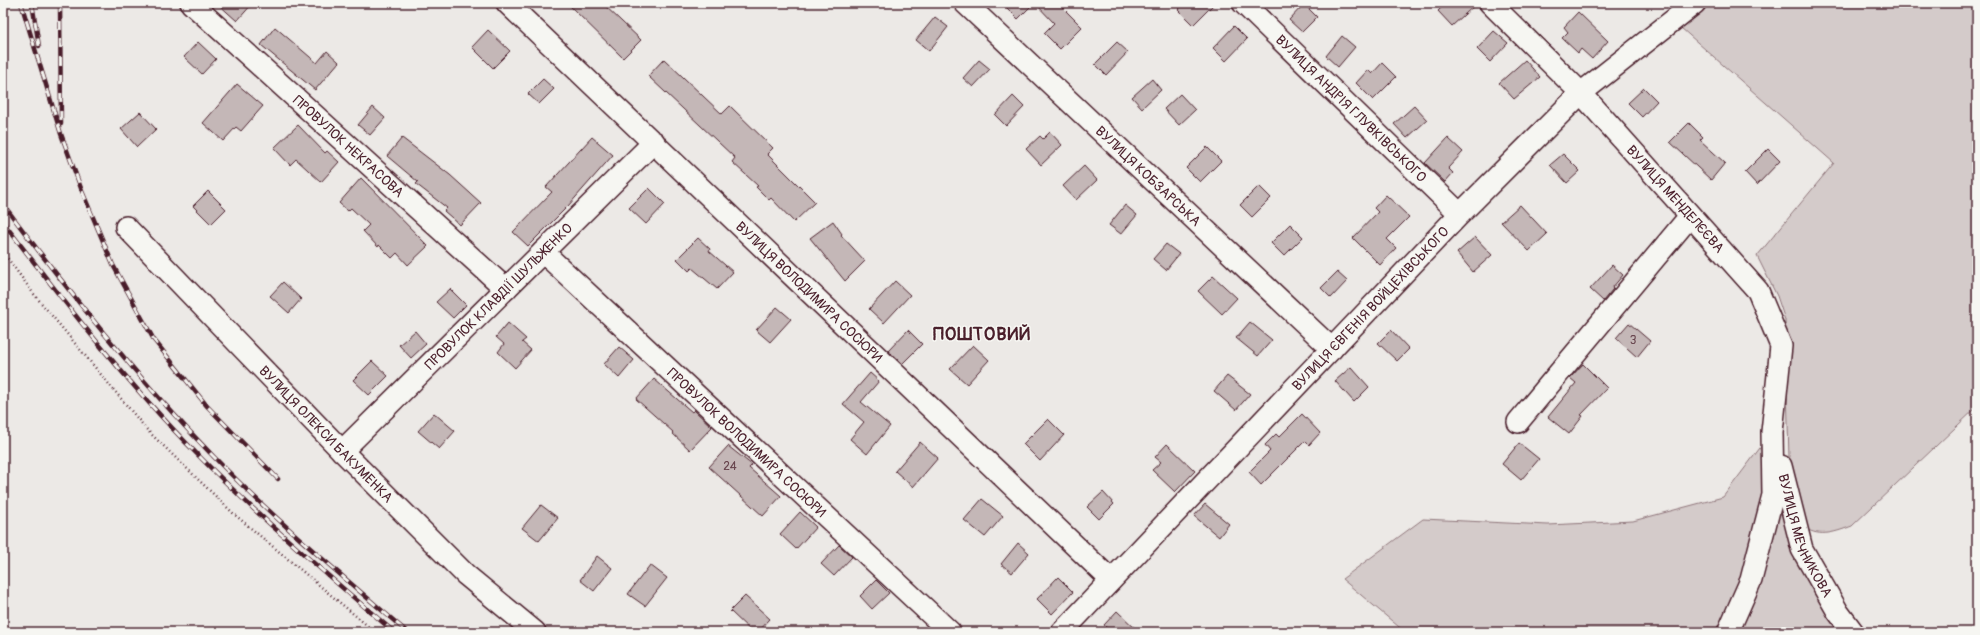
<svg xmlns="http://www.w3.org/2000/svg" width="1980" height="635" viewBox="0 0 1980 635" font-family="Pangolin,sans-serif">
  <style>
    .green { fill: #d4cbca; stroke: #8f757a }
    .building { fill: #c4b7b7; stroke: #4a1f2b }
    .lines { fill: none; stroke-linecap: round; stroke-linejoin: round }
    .minor-casing { stroke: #4a1f2b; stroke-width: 24 }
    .path { stroke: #4a1f2b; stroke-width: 2.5; stroke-dasharray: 1 3; stroke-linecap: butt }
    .minor { stroke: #f6f6f2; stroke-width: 21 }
    .rail-casing { stroke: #4a1f2b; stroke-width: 4.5 }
    .rail { stroke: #f6f6f2; stroke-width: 3; stroke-dasharray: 9; stroke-linecap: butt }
    .labels { text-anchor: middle; stroke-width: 3; stroke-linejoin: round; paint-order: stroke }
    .number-label { font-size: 12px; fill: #68454e }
    .street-label { font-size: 14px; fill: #4a1f2b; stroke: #f6f6f2 }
    .district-label { font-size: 18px; font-weight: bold; letter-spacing: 1px; fill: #4a1f2b; stroke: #f6f6f2 }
  </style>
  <rect width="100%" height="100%" fill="#ece9e6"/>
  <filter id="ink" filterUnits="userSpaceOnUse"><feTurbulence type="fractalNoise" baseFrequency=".025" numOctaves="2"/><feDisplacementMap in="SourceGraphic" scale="8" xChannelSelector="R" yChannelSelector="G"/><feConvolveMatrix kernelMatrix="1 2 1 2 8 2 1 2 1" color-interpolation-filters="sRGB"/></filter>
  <g filter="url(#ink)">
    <path class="green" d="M1695 3H1977V407L1852 526C1836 532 1820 538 1805 528L1795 494 1789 458 1785 320 1777 296 1757 256 1834 163 1672 20Z
      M1772 432 1802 549 1853 632H1405L1342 579 1423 519 1548 525 1633 521 1723 497Z"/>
    <path class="building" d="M217 3H253L237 21Z
      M567 3H602L641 40 623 58Z
      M1002 3H1034L1018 19Z
      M1035 3H1058L1082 27 1060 49 1044 33 1054 23Z
      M1185 3H1215L1193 25 1178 10Z
      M1446 3H1477L1452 26 1438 11Z
      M1304 4 1317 17 1302 32 1289 20Z
      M1578 12 1608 41 1592 59 1581 49 1578 53 1562 38 1568 32 1564 27Z
      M935 17 948 27 929 51 916 40Z
      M1234 26 1247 39 1226 61 1213 48Z
      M275 27 317 63 327 51 339 62 315 90 261 45Z
      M488 30 510 51 493 68 472 47Z
      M1494 31 1508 43 1490 62 1477 49Z
      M1342 36 1355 47 1338 67 1326 56Z
      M198 42 216 59 202 74 184 57Z
      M1117 42 1128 52 1106 75 1095 64Z
      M664 59 722 114 730 106 773 148 767 154 815 202 794 222 771 198 769 200 756 187 758 186 732 162 735 158 648 76Z
      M979 60 990 69 973 87 963 78Z
      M1525 60 1540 77 1514 99 1499 83Z
      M1382 63 1396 77 1373 100 1356 83 1368 70 1372 74Z
      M543 79 554 89 539 104 528 94Z
      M1152 79 1161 90 1142 108 1132 97Z
      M237 84 263 106 241 131 236 127 223 141 203 123Z
      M1644 88 1657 101 1642 117 1628 103Z
      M1180 94 1195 110 1179 125 1164 109Z
      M1013 96 1024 107 1006 126 995 115Z
      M1414 106 1427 120 1407 138 1394 124Z
      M373 107 385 118 370 135 358 125Z
      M140 112 156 129 137 147 121 129Z
      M1689 123 1703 137 1700 140 1725 163 1711 180 1670 142Z
      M298 125 325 153 327 151 339 162 321 182 296 159 290 165 274 148Z
      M1050 132 1062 145 1041 165 1026 149 1040 136 1043 139Z
      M592 137 613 155 568 206 528 246 513 232 552 192 546 187Z
      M402 138 450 175 481 203 460 225 444 211 447 208 416 184 418 182 387 156Z
      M1448 138 1463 152 1448 168 1453 173 1445 182 1425 163Z
      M1207 147 1221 161 1200 182 1186 168Z
      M1768 149 1780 161 1757 185 1745 172Z
      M1563 154 1580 171 1567 183 1550 165Z
      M1084 166 1097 180 1076 200 1063 186Z
      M361 178 428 246 408 265 397 253 392 258 379 245 378 247 363 231 369 225 351 208 348 211 339 203Z
      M1259 186 1271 198 1252 217 1240 205Z
      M649 188 665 204 646 224 629 208Z
      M208 191 226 209 211 224 193 206Z
      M1386 195 1409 217 1387 239 1396 248 1380 265 1353 238 1378 212 1374 208Z
      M1125 205 1137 215 1121 234 1109 225Z
      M1520 205 1547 234 1529 251 1501 222Z
      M833 221 842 234 841 235 865 261 845 281 810 238Z
      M1290 224 1303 237 1284 256 1271 243Z
      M1475 237 1492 255 1473 272 1457 253Z
      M698 238 710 249 709 251 733 272 717 289 692 268 689 271 677 259Z
      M1166 244 1179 254 1166 270 1153 259Z
      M1612 265 1623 275 1612 288 1613 289 1603 301 1590 289Z
      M1337 272 1347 281 1331 298 1321 288Z
      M1213 276 1237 298 1222 314 1198 291Z
      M895 281 910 295 884 323 869 309Z
      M283 282 301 299 289 313 270 296Z
      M450 289 466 305 453 318 436 302Z
      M777 307 791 319 770 342 756 330Z
      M1250 322 1272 340 1258 356 1236 338Z
      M508 323 526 339 522 342 531 350 515 368 498 352 504 344 496 337Z
      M1629 323 1650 341 1637 357 1616 338Z
      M908 330 922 344 902 364 888 351Z
      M1391 330 1409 349 1397 361 1378 343Z
      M415 331 426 344 411 358 399 345Z
      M973 345 989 360 967 384 950 369Z
      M619 347 634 360 619 378 604 364Z
      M372 361 388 376 369 395 353 380Z
      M1583 364 1607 388 1581 415 1583 416 1569 434 1548 417 1576 383 1570 378Z
      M1351 367 1369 387 1354 402 1335 381Z
      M870 373 879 381 861 402 890 426 867 454 850 439 864 422 843 404Z
      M1227 376 1250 394 1236 410 1214 391Z
      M654 379 692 412 694 410 712 427 690 450 672 433 673 432 636 399Z
      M434 413 455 431 439 449 418 431Z
      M1302 414 1320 433 1309 445 1305 441 1261 485 1249 472 1270 451 1265 445 1276 434 1279 437Z
      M1048 419 1064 435 1040 461 1023 444Z
      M920 442 938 458 913 487 895 471Z
      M1519 443 1539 459 1521 480 1502 464Z
      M1167 444 1195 471 1175 492 1152 470 1161 462 1155 457Z
      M728 446 752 465 749 468 781 496 763 516 709 467Z
      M1103 492 1114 504 1099 519 1087 507Z
      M982 499 1003 516 985 537 964 520Z
      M1205 504 1229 524 1219 537 1194 516Z
      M541 505 558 518 539 541 522 528Z
      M800 512 816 527 796 549 780 534Z
      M1018 543 1029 553 1012 573 1001 564Z
      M839 545 852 557 834 576 821 564Z
      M597 556 612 568 594 591 580 580Z
      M650 565 667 578 645 606 628 594Z
      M1058 577 1073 592 1052 614 1037 599Z
      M876 580 889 593 872 609 860 596Z
      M745 596 770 619 758 632H752L730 611Z
      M1117 611 1139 632H1111L1104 625Z"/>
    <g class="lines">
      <defs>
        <g id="minor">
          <path id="s1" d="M191 3 506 289"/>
          <path id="s2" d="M507 3 1111 580"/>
          <path id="s3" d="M965 3 1332 349"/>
          <path id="s4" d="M1243 3 1460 214"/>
          <path id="s5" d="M1490 3 1581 93 1758 291 1781 346 1772 432 1773 495 1751 580 1728 632"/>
          <path id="s6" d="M126 227 342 451 466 575 535 632"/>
          <path id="s7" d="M543 252 950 632"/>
          <path d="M1518 422 1690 216"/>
          <path id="s8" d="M342 451 654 142"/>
          <path id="s9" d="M1781 466 1802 549 1838 612 1853 632"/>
          <path id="s10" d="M1062 632 1460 214 1581 93 1695 3"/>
        </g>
      </defs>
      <use href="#minor" class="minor-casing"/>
      <path class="path" d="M3 252 33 293 148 431 234 514 375 632"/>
      <use href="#minor" class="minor"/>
      <defs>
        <path id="rail" d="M21 3 61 134 82 191 113 265 154 340 207 406 278 479
          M32 3 39 46
          M60 3 61 124
          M3 204C69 292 137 378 214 457 274 519 341 575 407 632
          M3 222C64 302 126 382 197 454 259 517 326 574 394 632"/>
      </defs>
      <use href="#rail" class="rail-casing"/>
      <use href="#rail" class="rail"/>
    </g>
  </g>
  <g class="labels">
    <g class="number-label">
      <text x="1633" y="344">3</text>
      <text x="730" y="470">24</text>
    </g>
    <g class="street-label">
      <text dy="5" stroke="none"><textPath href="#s4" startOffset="151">ВУЛИЦЯ АНДРІЯ ГЛУВКІВСЬКОГО</textPath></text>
      <text dy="5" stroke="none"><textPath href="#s1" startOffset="213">ПРОВУЛОК НЕКРАСОВА</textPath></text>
      <text dy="5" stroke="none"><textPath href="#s3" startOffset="252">ВУЛИЦЯ КОБЗАРСЬКА</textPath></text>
      <text dy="5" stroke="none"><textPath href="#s5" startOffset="270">ВУЛИЦЯ МЕНДЕЛЄЄВА</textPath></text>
      <text dy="5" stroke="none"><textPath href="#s2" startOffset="418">ВУЛИЦЯ ВОЛОДИМИРА СОСЮРИ</textPath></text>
      <text dy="5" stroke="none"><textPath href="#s8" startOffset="220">ПРОВУЛОК КЛАВДІЇ ШУЛЬЖЕНКО</textPath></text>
      <text dy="5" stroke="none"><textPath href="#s10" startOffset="447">ВУЛИЦЯ ЄВГЕНІЯ ВОЙЦЕХІВСЬКОГО</textPath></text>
      <text dy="5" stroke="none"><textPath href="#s6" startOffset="288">ВУЛИЦЯ ОЛЕКСИ БАКУМЕНКА</textPath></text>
      <text dy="5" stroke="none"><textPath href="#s7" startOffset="279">ПРОВУЛОК ВОЛОДИМИРА СОСЮРИ</textPath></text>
      <text dy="5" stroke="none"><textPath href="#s9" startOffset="74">ВУЛИЦЯ МЕЧНИКОВА</textPath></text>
    </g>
    <g class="district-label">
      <text x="982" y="340">ПОШТОВИЙ</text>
    </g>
  </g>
  <rect width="1980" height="635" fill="none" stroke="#f6f6f2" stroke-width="16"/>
  <rect x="8" y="8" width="1964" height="619" fill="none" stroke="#4a1f2b" stroke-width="1.5" filter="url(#ink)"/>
</svg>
